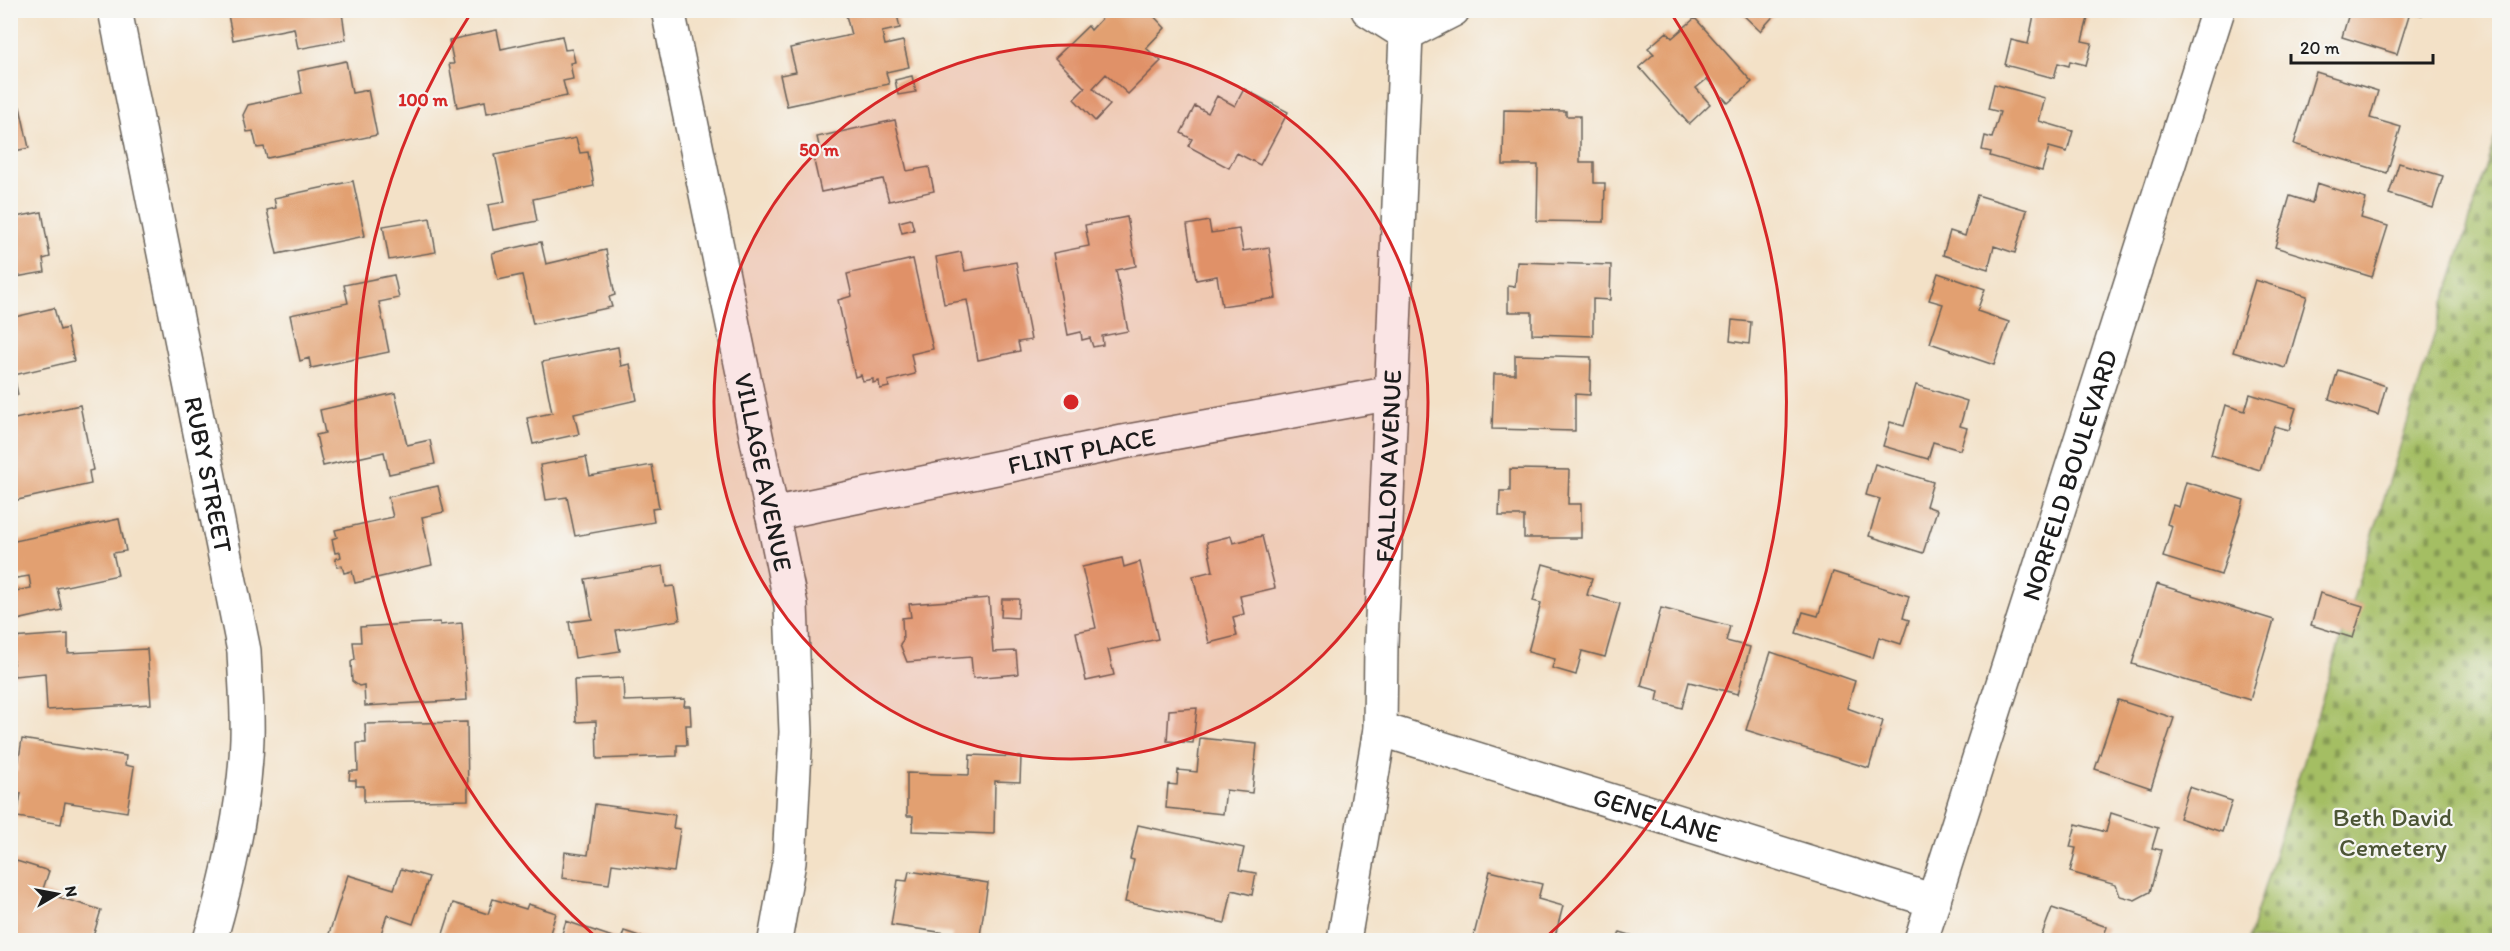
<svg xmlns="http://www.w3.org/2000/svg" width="2510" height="951" viewBox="0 0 2510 951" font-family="Itim,sans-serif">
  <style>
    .cemetery { fill: url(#cemetery-stones); stroke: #606d40; stroke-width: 1.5 }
    .building { fill: #e2a071 }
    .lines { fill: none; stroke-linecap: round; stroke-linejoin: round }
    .minor-casing { stroke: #676158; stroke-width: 36 }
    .minor { stroke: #fff; stroke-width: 33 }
    .ring { fill: none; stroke: #d62828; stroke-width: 3 }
    .labels { text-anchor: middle; stroke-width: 4.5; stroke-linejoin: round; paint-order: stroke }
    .street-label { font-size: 26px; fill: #1c1c1c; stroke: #f6f6f2 }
    .park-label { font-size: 26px; fill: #4c5535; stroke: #f6f6f2 }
    .centre { fill: #d62828; stroke: #f6f6f2; stroke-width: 3 }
    .ring-label { font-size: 18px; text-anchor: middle; font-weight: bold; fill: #d62828; stroke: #f6f6f2; stroke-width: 4.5; stroke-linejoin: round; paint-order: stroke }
  </style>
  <defs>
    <pattern id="cemetery-stones" width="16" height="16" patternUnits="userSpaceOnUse" patternTransform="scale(1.5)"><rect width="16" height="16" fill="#a4be64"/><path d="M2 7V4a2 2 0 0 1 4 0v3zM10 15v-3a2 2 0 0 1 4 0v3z" fill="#859a52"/></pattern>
  </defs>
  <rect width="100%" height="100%" fill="#f6f6f2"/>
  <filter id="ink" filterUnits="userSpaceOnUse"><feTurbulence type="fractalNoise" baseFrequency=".0167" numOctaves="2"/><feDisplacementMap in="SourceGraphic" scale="12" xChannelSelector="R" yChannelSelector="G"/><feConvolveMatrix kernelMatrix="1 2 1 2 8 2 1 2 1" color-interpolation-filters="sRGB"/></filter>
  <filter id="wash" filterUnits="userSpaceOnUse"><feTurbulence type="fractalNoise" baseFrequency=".008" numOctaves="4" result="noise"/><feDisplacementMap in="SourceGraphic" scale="24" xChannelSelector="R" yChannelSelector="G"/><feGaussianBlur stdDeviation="1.35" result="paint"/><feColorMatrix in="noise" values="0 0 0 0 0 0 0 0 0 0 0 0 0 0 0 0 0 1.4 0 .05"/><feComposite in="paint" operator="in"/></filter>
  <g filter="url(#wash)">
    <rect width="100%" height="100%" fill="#f3e1c7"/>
    <path class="cemetery" d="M2499 125V940H2248Z"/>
    <g id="blocks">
      <path class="building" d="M227 10H346V13H342L346 40 298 49 294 28 233 40Z
        M865 10H896L900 28 882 32 885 45 903 41 909 67 886 72 889 84 787 106 780 75 796 72 790 48 851 35 846 15Z
        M1110 10H1148L1165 28 1146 48 1161 61 1128 94 1106 74 1093 88 1110 105 1095 121 1074 99 1085 88 1055 58 1088 26 1091 30Z
        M1738 10H1779L1760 31Z
        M2035 10H2058L2088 18 2082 41 2092 43 2086 65 2070 61 2069 66 2058 63 2054 78 2005 65 2011 40 2028 44Z
        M2350 10H2424L2422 15 2410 12 2397 54 2342 37Z
        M1695 18 1752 82 1728 103 1707 79 1696 88 1710 104 1689 124 1639 67 1654 54 1648 48 1667 32 1672 38Z
        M497 30 501 49 562 36 565 50 572 49 575 62 570 63 573 79 563 81 567 96 487 113 485 101 457 107 449 64H454L449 40Z
        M346 61 352 93 368 90 377 135 267 158 264 147 257 148 253 131 247 132 243 115 248 105 302 93 298 71Z
        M2316 72 2378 91 2370 118 2401 127 2387 173 2294 144Z
        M912 76 916 92 898 95 895 80Z
        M1994 84 2045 98 2039 121 2073 131 2067 152 2049 147 2042 171 1990 156 1991 152 1982 150 1985 136 1992 138 2000 112 1988 109Z
        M1244 89 1288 112 1260 165 1237 153 1229 168 1188 146 1192 139 1181 133 1195 106 1208 113 1217 96 1235 106Z
        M20 107 29 148 10 152V109Z
        M1504 110 1566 111V116H1580V162H1594V183H1605L1604 222 1537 221 1538 165H1503Z
        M895 120 907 171 929 167 934 191 889 201 883 179 821 192 812 152 820 150 817 137Z
        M576 138 580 153 588 152 594 186 533 199 537 221 493 230 488 205 505 202 495 154Z
        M2399 163 2443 176 2433 208 2389 194Z
        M353 181 365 236 277 254 267 210 276 208 274 198Z
        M2317 183 2366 199 2361 218 2388 226 2372 277 2275 247 2290 196 2312 203Z
        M1977 195 2027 210 2015 253 1994 246 1988 269 1943 255 1950 231 1965 236Z
        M42 212 50 257 43 259 45 272 10 278V218Z
        M1127 217 1136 266 1116 270 1128 331 1102 336 1103 345 1093 347 1090 338 1082 340 1081 332 1068 335 1053 253 1089 246 1085 225Z
        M430 218 436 252 389 260 383 226Z
        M911 219 914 230 902 233 899 222Z
        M1209 221 1211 233 1239 229 1243 251 1269 247 1276 298 1222 306 1217 276 1196 280 1187 225Z
        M541 242 546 264 606 250 615 295 609 297 612 307 533 324 522 275 498 280 492 253Z
        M961 252 965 271 1016 262 1031 340 1018 342 1020 351 978 360 967 300 944 304 936 257Z
        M913 259 933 349 911 354 915 374 888 381 889 387 880 389 879 381 873 383V379L863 381 861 375 855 377 838 300 852 296 847 274Z
        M1517 262 1611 265 1610 300 1593 299V336L1532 334V312H1508V286L1515 287Z
        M1938 273 1985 289 1977 311 2009 322 1994 365 1930 343 1943 304 1929 300Z
        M394 275 399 298 379 302 389 352 311 368 309 358 300 361 290 315 348 303 344 285Z
        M2255 280 2307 296 2286 368 2233 352Z
        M54 308 60 330 67 328 74 361 14 375 18 395 10 397V318Z
        M1732 320 1751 322 1749 344 1730 341Z
        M618 347 621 366 630 364 637 400 574 414 579 434 533 444 527 418 552 413 542 362Z
        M1515 355 1591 357 1590 395 1575 394V431L1492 429 1494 374H1515Z
        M2338 370 2386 386 2378 415 2329 399Z
        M1916 385 1967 401 1960 426 1967 428 1960 450 1933 442 1928 459 1883 446 1890 422 1904 426Z
        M395 393 407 445 430 440 435 464 389 474 384 452 323 466 316 435 325 433 320 410Z
        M2250 394 2296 408 2289 430 2274 426 2260 470 2211 455 2225 405 2245 411Z
        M80 405 93 470 89 471 91 484 13 501 10 487V420Z
        M586 457 590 476 652 465 659 508 652 509 654 522 575 536 567 497 546 500 540 465Z
        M1875 464 1933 482 1926 506 1937 510 1923 553 1869 536 1880 499 1866 495Z
        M1510 469 1569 470 1568 504H1581V538H1524V516H1499L1500 491H1510Z
        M2186 482 2244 500 2221 575 2163 557 2172 526 2167 524 2173 505 2179 507Z
        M438 486 444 512 422 517 432 565 355 583 352 571 344 573 342 566 337 567 335 559 341 557 340 552 335 553 332 539 337 537 335 530 393 517 388 497Z
        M119 519 126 551 113 553 118 575 57 588 62 610 17 620 10 592 31 588 29 576 10 579V542Z
        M1231 536 1233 543 1262 536 1275 588 1240 596 1244 614 1233 617 1237 636 1209 643 1193 576 1213 571 1207 542Z
        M1122 558 1124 567 1140 562 1158 639 1108 650 1114 675 1086 681 1076 632 1096 628 1082 567Z
        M1543 564 1592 578 1587 595 1620 604 1605 657 1582 651 1576 675 1552 668 1555 659 1528 652 1541 603 1533 601Z
        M663 566 666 587 674 586 680 620 616 630 620 651 575 658 569 622 592 619 585 579Z
        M1833 572 1909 596 1903 618 1909 620 1901 644 1879 637 1873 658 1796 633 1803 612 1818 616Z
        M2157 584 2274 620 2250 700 2132 664Z
        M2320 593 2363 606 2353 638 2311 625Z
        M989 598 993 652 1016 651 1018 674 973 678 971 657 907 662 900 644 903 640 902 618 911 617 909 604Z
        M1002 599H1019L1018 618 1001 617Z
        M1661 608 1730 626 1726 641 1750 647 1738 694 1689 682 1682 708 1657 701 1659 691 1641 686Z
        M440 622V625L462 623 467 700 365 706 364 685 359 686 352 681 351 662 355 659 353 642H361L360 627Z
        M68 634V653L147 649 151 704 47 710 45 673 14 676 11 638Z
        M1771 652 1855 681 1847 708 1883 721 1869 768 1746 730Z
        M623 678 624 701 685 699 684 706H690L691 725H686L687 745H677V756L597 759 596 721 576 722 574 680Z
        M2118 700 2174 718 2151 788 2095 769Z
        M1197 708 1193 743 1167 741 1169 710Z
        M467 722 468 800 364 802V786H356V780H349L350 771H358L357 743H366L365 724Z
        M1200 738 1257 744 1252 793 1226 790 1223 814 1166 808 1168 784 1177 785 1178 770 1197 772Z
        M22 739 126 756 125 765 134 767 127 812 65 802 61 824 17 817 21 793 15 792 10 783 12 774 17 771Z
        M970 755 1021 757 1020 782 995 781 994 834 912 831 913 816H907V773L969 775Z
        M2189 787 2232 801 2222 832 2179 818Z
        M595 804 675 815 673 828 680 829 674 872 612 864 609 884 562 878 565 852 588 855Z
        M2111 813 2158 828 2152 848 2161 850 2150 892 2135 900 2120 896 2116 885 2070 872 2076 848 2070 847 2076 824 2106 832Z
        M1138 825 1244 848 1239 870 1256 873 1252 895 1232 890 1225 923 1125 902 1134 860 1130 859Z
        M10 859 49 871 42 892 101 910 92 940H10V910L13 902 10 901Z
        M401 869 429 877 413 924 387 915 379 940H327L348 875 394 889Z
        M909 871 988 883 980 936 1001 940H951L952 934 891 925 898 880 907 881Z
        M1490 871 1542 884 1538 899 1563 906 1554 940H1464L1465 936 1473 939Z
        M493 899 526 909 528 904 556 913 548 940H441L453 903 488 914Z
        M2052 908 2107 927 2102 940H2040Z
        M566 921 621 940 624 931 651 940H560Z
        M1620 932 1647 940H1617Z"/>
    </g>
  </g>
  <g filter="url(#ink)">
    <use href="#blocks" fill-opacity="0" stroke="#676158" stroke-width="1.5"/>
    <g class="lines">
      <defs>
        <g id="minor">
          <path id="s1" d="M115 10 244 651C245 679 248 709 247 738 245 806 229 875 210 940"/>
          <path id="s2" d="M668 10 791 605 796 732 789 862 775 940"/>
          <path d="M1406 34 1453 10"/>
          <path id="s3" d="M772 514 1123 442 1392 393"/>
          <path id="s4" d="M1380 729 1934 901"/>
          <path id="s5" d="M1344 940 1380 729 1381 644 1406 34 1368 10"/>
          <path id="s6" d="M1921 940 2218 10"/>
        </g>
      </defs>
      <use href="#minor" class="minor-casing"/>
      <use href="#minor" class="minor"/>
    </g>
  </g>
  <circle cx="1071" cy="402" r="357" fill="#d62828" fill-opacity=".12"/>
  <g class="ring">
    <circle cx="1071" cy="402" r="357"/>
    <path d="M597 938A715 715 0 0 1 471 13M1671 13A715 715 0 0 1 1545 938"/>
  </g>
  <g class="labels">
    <g class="street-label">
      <text dy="9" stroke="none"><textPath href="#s3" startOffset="316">FLINT PLACE</textPath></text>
      <text dy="9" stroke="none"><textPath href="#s5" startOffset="477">FALLON AVENUE</textPath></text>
      <text dy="9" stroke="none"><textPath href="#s2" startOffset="472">VILLAGE AVENUE</textPath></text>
      <text dy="9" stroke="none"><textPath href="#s1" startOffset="474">RUBY STREET</textPath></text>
      <text dy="9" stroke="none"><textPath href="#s6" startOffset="488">NORFELD BOULEVARD</textPath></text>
      <text dy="9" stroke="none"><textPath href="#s4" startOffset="290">GENE LANE</textPath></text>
    </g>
    <g class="park-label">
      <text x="2393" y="826">Beth David<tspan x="2393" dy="30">Cemetery</tspan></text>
    </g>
  </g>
  <circle cx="1071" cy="402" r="9" class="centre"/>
  <g class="ring-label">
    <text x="423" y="106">100 m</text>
    <text x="819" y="156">50 m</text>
  </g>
  <rect width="2510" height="951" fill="none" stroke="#f6f6f2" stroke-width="36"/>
  <g transform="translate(57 894) rotate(80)" stroke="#f6f6f2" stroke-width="4.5" paint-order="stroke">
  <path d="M0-4.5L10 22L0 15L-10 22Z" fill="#1c1c1c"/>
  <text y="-9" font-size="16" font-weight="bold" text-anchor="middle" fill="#1c1c1c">N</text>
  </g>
  <path d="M2291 54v9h142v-9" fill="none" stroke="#1c1c1c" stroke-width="3"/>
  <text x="2300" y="54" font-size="18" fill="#1c1c1c" stroke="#f6f6f2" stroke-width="4.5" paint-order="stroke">20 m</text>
</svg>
